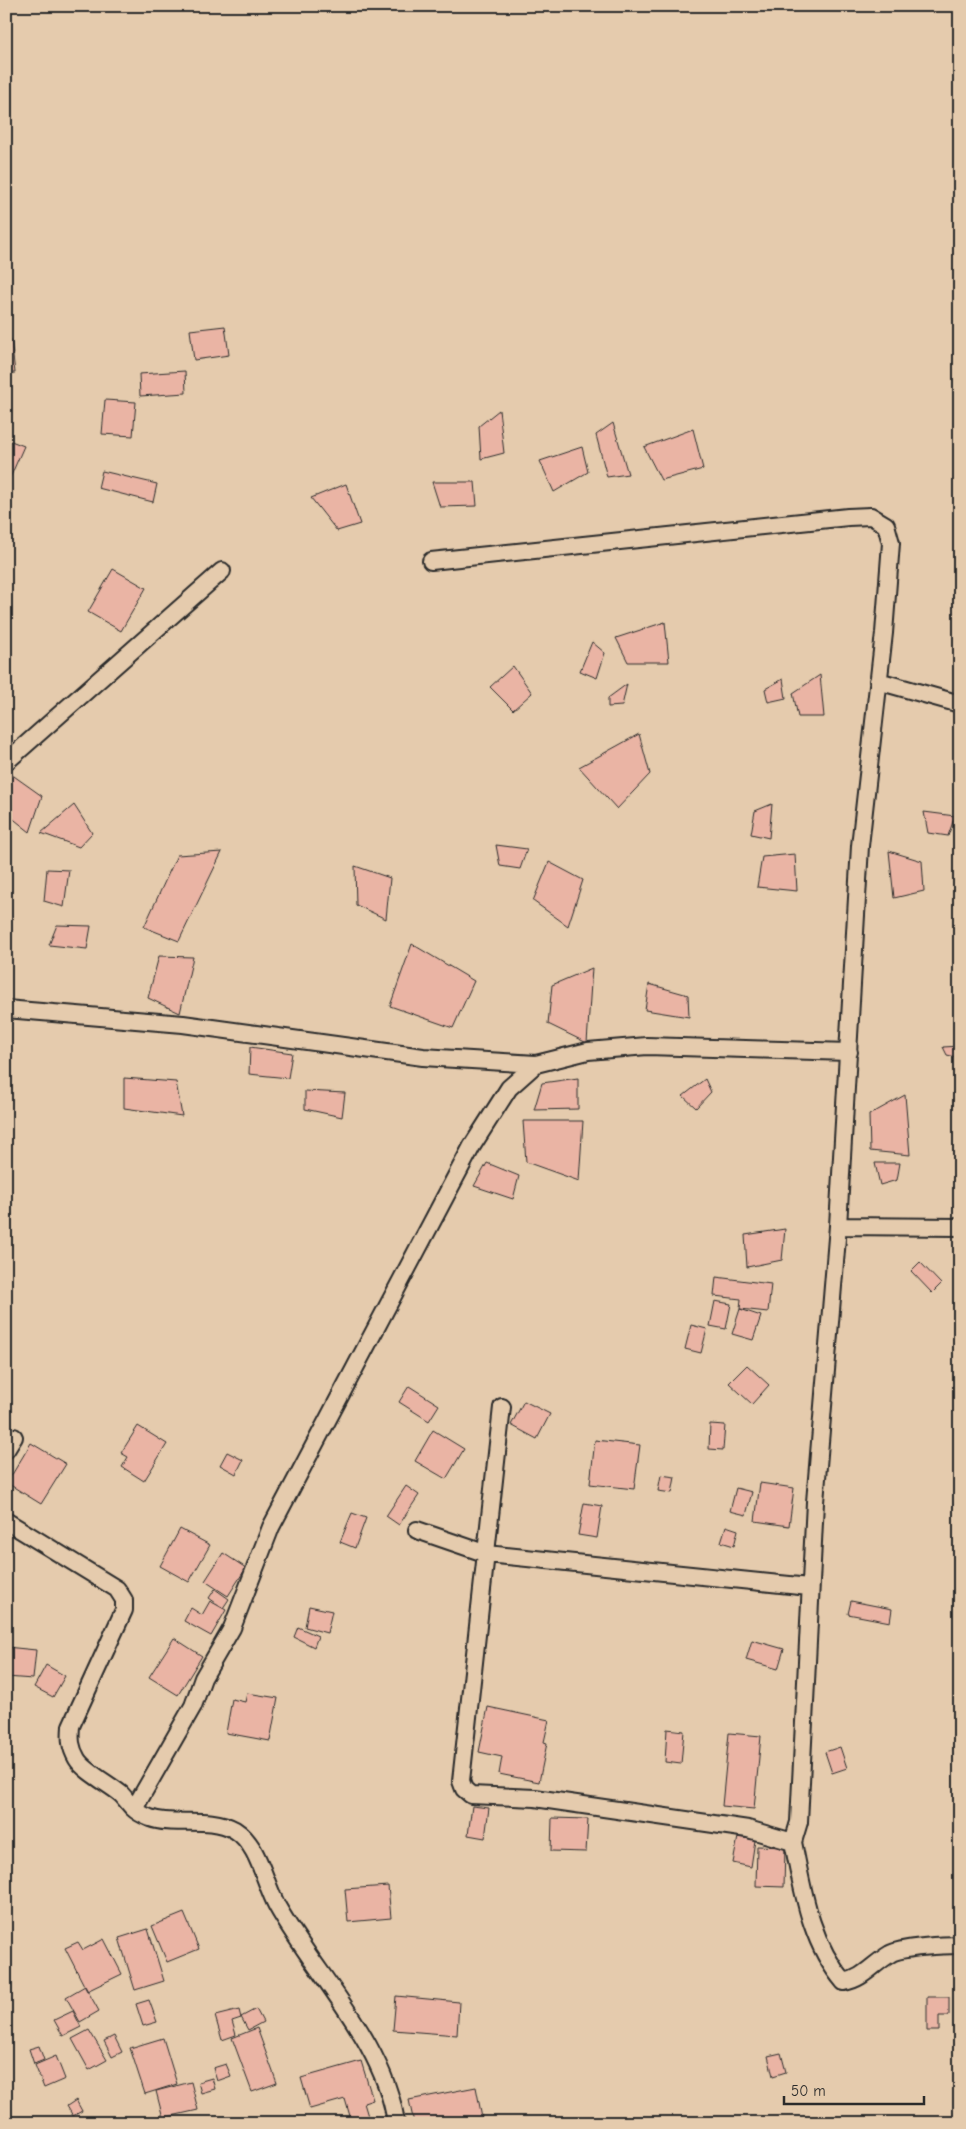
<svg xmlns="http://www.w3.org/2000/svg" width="966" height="2129" viewBox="0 0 966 2129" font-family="'Comic Neue',sans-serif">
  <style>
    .building { fill: #eab4a4; stroke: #2b2b2b }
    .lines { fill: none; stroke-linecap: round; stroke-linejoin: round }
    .minor-casing { stroke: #2b2b2b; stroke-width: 20 }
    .minor { stroke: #e5cbad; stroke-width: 16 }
  </style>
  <rect width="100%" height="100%" fill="#e5cbad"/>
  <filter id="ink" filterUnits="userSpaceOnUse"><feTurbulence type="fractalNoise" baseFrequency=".02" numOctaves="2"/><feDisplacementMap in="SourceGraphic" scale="10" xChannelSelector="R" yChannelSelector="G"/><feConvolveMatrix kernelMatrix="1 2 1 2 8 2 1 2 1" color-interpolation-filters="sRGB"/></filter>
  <g filter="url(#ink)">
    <path class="building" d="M225 326 229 355 194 360 190 330Z
      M11 339 15 373H6V340Z
      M185 371 186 393 140 396 139 374Z
      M105 400 136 402 133 436 102 434Z
      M499 410 504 453 481 459 479 426Z
      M613 423 628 474 607 477 596 435Z
      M693 429 703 469 661 480 644 447Z
      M6 439 24 446 6 487Z
      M582 447 588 472 554 492 540 461Z
      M102 471 157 484 153 502 98 488Z
      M432 482H475L477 506 440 507Z
      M346 484 360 524 337 531 311 498Z
      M113 569 146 588 121 631 88 612Z
      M665 622 669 662H628L616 638Z
      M592 642 605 653 597 678 580 671Z
      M513 666 532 693 513 710 490 687Z
      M820 675 824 717H798L793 693Z
      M783 679 786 698 768 702 765 689Z
      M627 684 622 706 608 707V698Z
      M639 734 650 774 617 809 579 767Z
      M11 774 42 796 30 832 6 813V779Z
      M772 804 769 838 751 834 755 811Z
      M74 805 92 833 79 847 41 833Z
      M924 812 955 816 948 836 928 833Z
      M496 845 527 849 520 869 500 866Z
      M889 851 922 861 924 891 894 898Z
      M222 852 179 941 144 927 177 855Z
      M795 854 797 891 757 887 762 857Z
      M549 862 583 880 568 926 533 901Z
      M355 866 390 878 386 919 356 905Z
      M47 869 69 870 64 907 44 901Z
      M57 925 91 926 87 949 49 945Z
      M412 944 474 981 453 1028 390 1006Z
      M159 956 193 957 180 1013 148 998Z
      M592 968 587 1043 548 1024 552 985Z
      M649 984 688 995 689 1017 645 1010Z
      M960 1046V1058L947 1055 943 1047Z
      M250 1047 292 1053 288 1078 249 1074Z
      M124 1078 176 1082 182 1116 124 1108Z
      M578 1078V1109L534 1110 542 1083Z
      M705 1079 711 1092 696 1108 683 1096Z
      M305 1091 345 1093 342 1117 305 1109Z
      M905 1095 910 1155 870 1151 869 1115Z
      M523 1121H583L579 1181 526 1162Z
      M487 1163 519 1176 513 1199 474 1186Z
      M875 1163H900L897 1180 880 1185Z
      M785 1229 782 1260 747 1267 745 1235Z
      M920 1262 941 1284 932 1293 911 1271Z
      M716 1277 771 1284 768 1312 740 1309 741 1299 714 1296Z
      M715 1301 731 1304 726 1329 710 1326Z
      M740 1309 761 1316 753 1340 732 1334Z
      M691 1325 707 1329 701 1353 685 1349Z
      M747 1365 769 1385 752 1404 729 1383Z
      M409 1386 439 1405 429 1421 399 1402Z
      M524 1401 550 1414 537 1439 511 1425Z
      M710 1424 725 1425 723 1450 709 1449Z
      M138 1426 167 1444 144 1481 122 1467 128 1457 121 1453Z
      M433 1430 464 1449 446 1479 415 1461Z
      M595 1440 640 1445 634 1489 590 1484Z
      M31 1443 66 1464 41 1504 7 1483Z
      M227 1452 243 1460 236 1474 220 1465Z
      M661 1475 675 1477 672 1493 658 1491Z
      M760 1483 794 1488 789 1526 755 1521Z
      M406 1486 419 1495 399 1525 386 1516Z
      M736 1488 752 1492 746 1515 730 1511Z
      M584 1503 602 1506 597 1538 578 1535Z
      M352 1513 366 1518 355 1548 340 1542Z
      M726 1526 738 1530 734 1546 721 1542Z
      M180 1529 210 1545 189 1582 160 1566Z
      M223 1553 246 1568 228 1596 205 1581Z
      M215 1589 229 1599 223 1608 209 1598Z
      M210 1601 226 1610 211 1636 184 1621 191 1608 202 1615Z
      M851 1601 892 1609 890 1622 848 1614Z
      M309 1606 332 1611 327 1633 305 1627Z
      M298 1627 318 1636 314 1647 294 1637Z
      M174 1638 202 1656 178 1695 149 1677Z
      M752 1640 784 1649 778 1669 746 1660Z
      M6 1647 36 1650 33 1679 6 1677Z
      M46 1665 65 1676 53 1697 34 1687Z
      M247 1693 278 1698 270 1741 226 1733 232 1699 245 1702Z
      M488 1707 549 1720 544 1742 547 1743 539 1782 499 1774 502 1757 479 1752Z
      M667 1729 684 1731 681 1764 665 1762Z
      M729 1733 761 1736 754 1809 722 1806Z
      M840 1747 847 1768 832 1773 825 1752Z
      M472 1806 489 1808 485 1838 468 1835Z
      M552 1818 588 1819 586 1852 551 1851Z
      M738 1837 755 1840 751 1867 733 1863Z
      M757 1846 785 1847 784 1887 756 1886Z
      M388 1886 391 1918 348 1922 345 1889Z
      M184 1913 199 1949 167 1962 152 1926Z
      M148 1929 164 1981 135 1990 119 1938Z
      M104 1939 122 1974 87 1991 65 1948 78 1942 83 1950Z
      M85 1986 99 2011 80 2022 66 1997Z
      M396 1996 459 2002 457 2035 393 2030Z
      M927 1997H949V2016H939V2031H927Z
      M149 2000 157 2022 143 2026 136 2004Z
      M256 2009 263 2022 248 2030 241 2017Z
      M239 2010 241 2018 232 2021 236 2035 222 2040 215 2016Z
      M73 2011 81 2027 63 2036 54 2020Z
      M257 2028 277 2083 252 2092 232 2038Z
      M89 2030 107 2060 89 2070 72 2039Z
      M114 2036 122 2052 112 2057 104 2041Z
      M163 2038 177 2084 145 2094 130 2048Z
      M39 2046 44 2060 34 2064 29 2049Z
      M781 2053 786 2072 773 2076 768 2056Z
      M56 2056 65 2079 44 2088 35 2065Z
      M361 2061 373 2100 364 2103 370 2123H352L345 2099 310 2109 301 2078Z
      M226 2064 231 2076 217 2081 213 2068Z
      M212 2078 215 2089 201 2093 198 2082Z
      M191 2082 198 2110 163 2118 156 2091Z
      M476 2087 482 2118 456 2123H414L409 2100Z
      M76 2100 82 2111 73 2116 67 2106Z"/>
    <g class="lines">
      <defs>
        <path id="minor" d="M431 561 848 517 871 516 886 525 891 543 884 633 860 846 838 1226 815 1502 799 1822 793 1842 748 1829 535 1798 471 1795 464 1789 461 1781 502 1407
          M878 681 960 704
          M6 762 222 571
          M6 1009 183 1024 423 1057 536 1064
          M838 1226 960 1227
          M6 1450 14 1437
          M6 1521 117 1589 124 1600V1610L71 1726C70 1739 70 1747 77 1759 84 1771 109 1784 121 1794 125 1798 129 1804 133 1808 137 1812 145 1816 150 1818 175 1827 209 1815 235 1830 259 1845 264 1882 277 1906 315 1974 385 2043 396 2123
          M417 1530 487 1554 809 1587
          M134 1809 193 1706 203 1678 232 1628 271 1527 472 1146 509 1088 536 1064 588 1051 647 1046 849 1052
          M793 1842C803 1891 810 1942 844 1982 863 1979 873 1964 890 1954 901 1947 946 1945 960 1945"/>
      </defs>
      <use href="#minor" class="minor-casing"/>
      <use href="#minor" class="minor"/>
    </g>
  </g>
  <rect width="966" height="2129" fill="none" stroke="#e5cbad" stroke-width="25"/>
  <rect x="12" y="12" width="941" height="2104" fill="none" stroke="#2b2b2b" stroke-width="2" filter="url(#ink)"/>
  <path d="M784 2096v8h140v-8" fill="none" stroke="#2b2b2b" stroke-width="2.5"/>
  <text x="791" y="2096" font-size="15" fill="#2b2b2b" stroke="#e5cbad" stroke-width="4" paint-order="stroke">50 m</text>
</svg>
